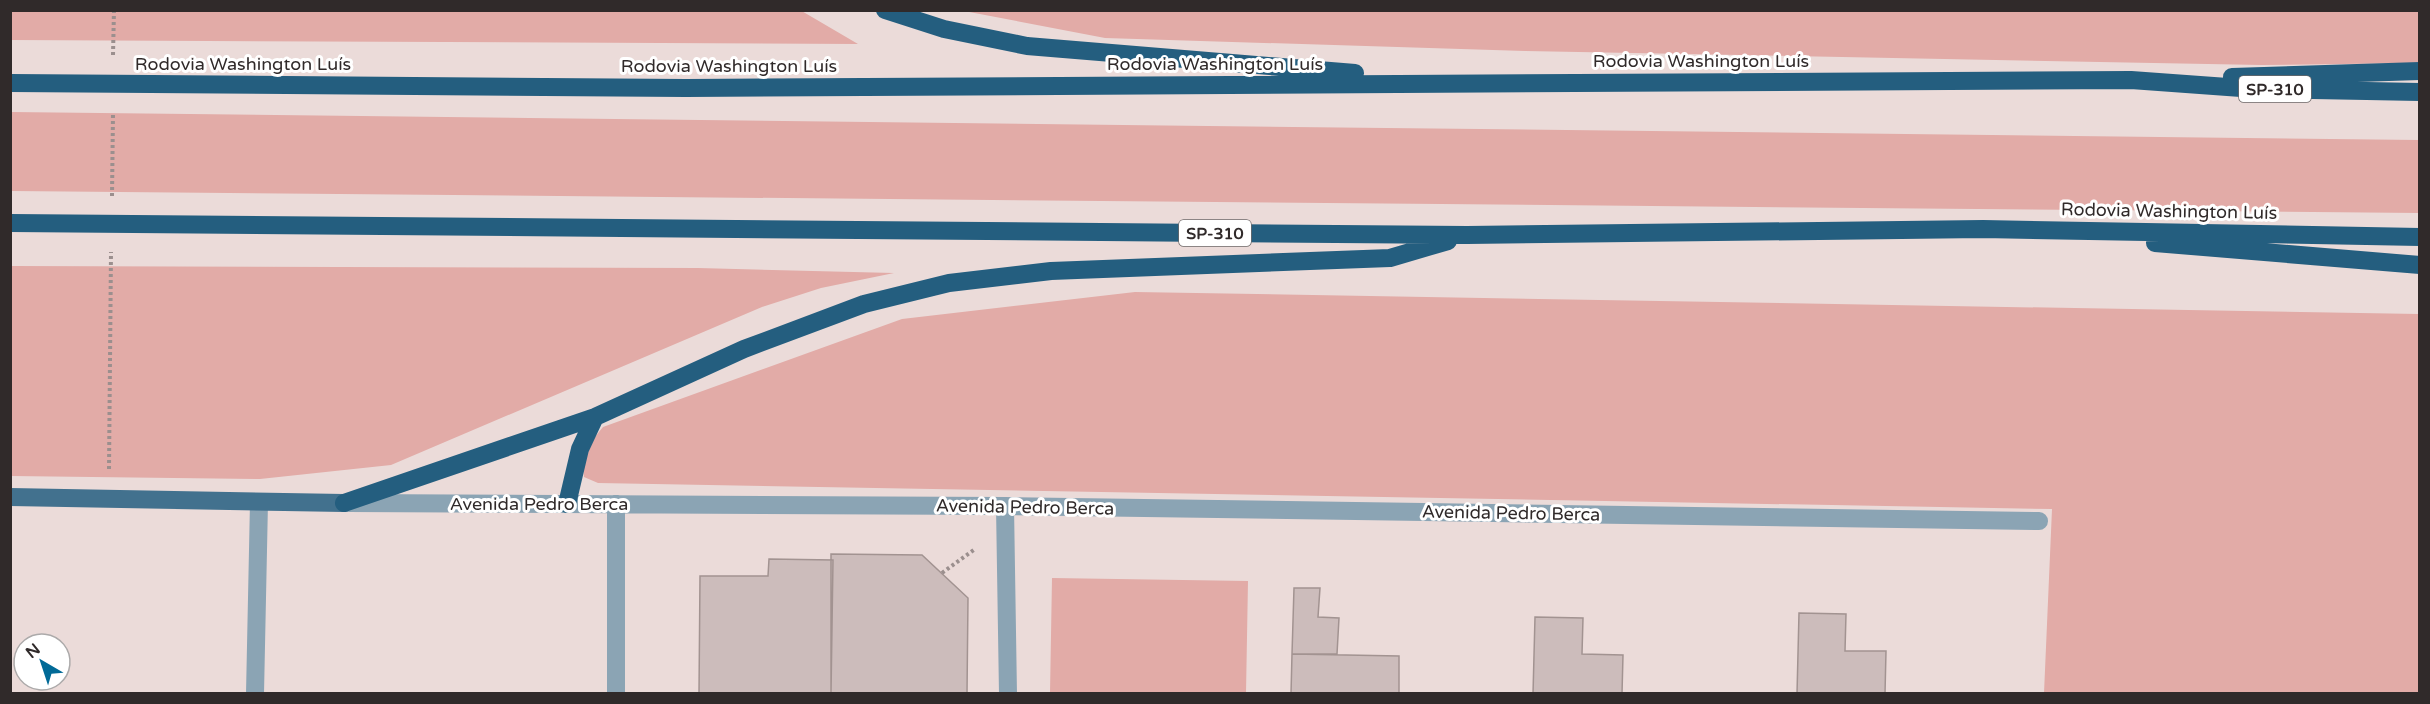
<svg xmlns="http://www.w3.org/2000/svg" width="2430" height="704" viewBox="0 0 2430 704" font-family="'Varela Round',sans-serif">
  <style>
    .green { fill: #e2aba7 }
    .building { fill: #ccbcbb; stroke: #a29391; stroke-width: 1.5 }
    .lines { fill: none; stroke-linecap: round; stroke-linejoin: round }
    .path { stroke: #9b8f8e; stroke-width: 4; stroke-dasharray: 3 3; stroke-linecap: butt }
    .minor { stroke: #8ba4b4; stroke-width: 18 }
    .major { stroke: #42718e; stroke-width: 18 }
    .highway { stroke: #245e7f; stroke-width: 18 }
    .labels { text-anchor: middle; stroke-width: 6; stroke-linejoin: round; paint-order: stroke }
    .shield { fill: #fff; stroke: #6e6a6a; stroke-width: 1.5 }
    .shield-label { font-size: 16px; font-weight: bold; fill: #302a2a }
    .street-label { font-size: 18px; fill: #302a2a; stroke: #fff }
  </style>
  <rect width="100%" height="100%" fill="#ebdbd9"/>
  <path class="green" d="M11 10H800L858 44 11 40Z
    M2419 10 2420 63 2262 65 1525 51 1105 38 964 11Z
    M11 112 2419 140 2420 213 11 191Z
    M11 266 698 268 894 273 821 288 762 307 391 465 260 479 11 476Z
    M1135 292 2419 314V693H2044L2052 509 598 483 584 477C581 455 590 443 603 427L902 319Z
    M1052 578 1248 581 1246 693H1050Z"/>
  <path class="building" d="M831 554 922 555 968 598 967 694H831Z
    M769 559 833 560 831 694H699L700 576H768Z
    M1294 588H1320L1318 617 1339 618 1337 654H1292Z
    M1799 613 1846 614 1845 651H1886L1885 694H1797Z
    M1535 617 1583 618 1582 654 1623 655 1622 694H1533Z
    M1292 654 1399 656V694H1291Z"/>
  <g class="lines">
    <path class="path" d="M113 55 114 10
      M112 196 113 114
      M109 469 111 252
      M942 573 975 549"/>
    <path class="minor" d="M348 503 1005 506 2039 521
      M1005 506 1008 694
      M255 694 259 502
      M616 694V504"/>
    <path class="major" d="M10 497 344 503"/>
    <path class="highway" d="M885 10 944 29 1027 46 1355 73
      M2232 77 2420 71
      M10 83 686 88 2131 80 2255 89 2420 92
      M10 223 1467 235 1983 229 2420 237
      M2155 243 2420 265
      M344 503 595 417 744 349 864 304 949 283 1051 271 1390 258 1448 241
      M567 504 580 449 595 417"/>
  </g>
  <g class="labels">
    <g class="shield">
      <rect x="2239" y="76" width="72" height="26" rx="4.5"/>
      <rect x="1179" y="220" width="72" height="26" rx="4.5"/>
    </g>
    <g class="shield-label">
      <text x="2275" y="95">SP-310</text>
      <text x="1215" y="239">SP-310</text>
    </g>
    <g class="street-label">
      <text x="1701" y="67">Rodovia Washington Luís</text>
      <text x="243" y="70">Rodovia Washington Luís</text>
      <text x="1215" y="70">Rodovia Washington Luís</text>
      <text x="729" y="72">Rodovia Washington Luís</text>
      <text transform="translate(2169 211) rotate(1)" y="6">Rodovia Washington Luís</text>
      <text x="539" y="510">Avenida Pedro Berca</text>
      <text transform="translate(1025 507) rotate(1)" y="6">Avenida Pedro Berca</text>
      <text transform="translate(1511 513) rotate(1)" y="6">Avenida Pedro Berca</text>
    </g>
  </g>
  <rect width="2430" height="704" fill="none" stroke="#302a2a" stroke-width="24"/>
  <g transform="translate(42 662) rotate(321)"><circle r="28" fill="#ffffff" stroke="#acaaaa" stroke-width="1.5"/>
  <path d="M0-4.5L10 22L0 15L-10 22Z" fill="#016a97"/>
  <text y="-9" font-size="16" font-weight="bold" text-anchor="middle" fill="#302a2a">N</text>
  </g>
</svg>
